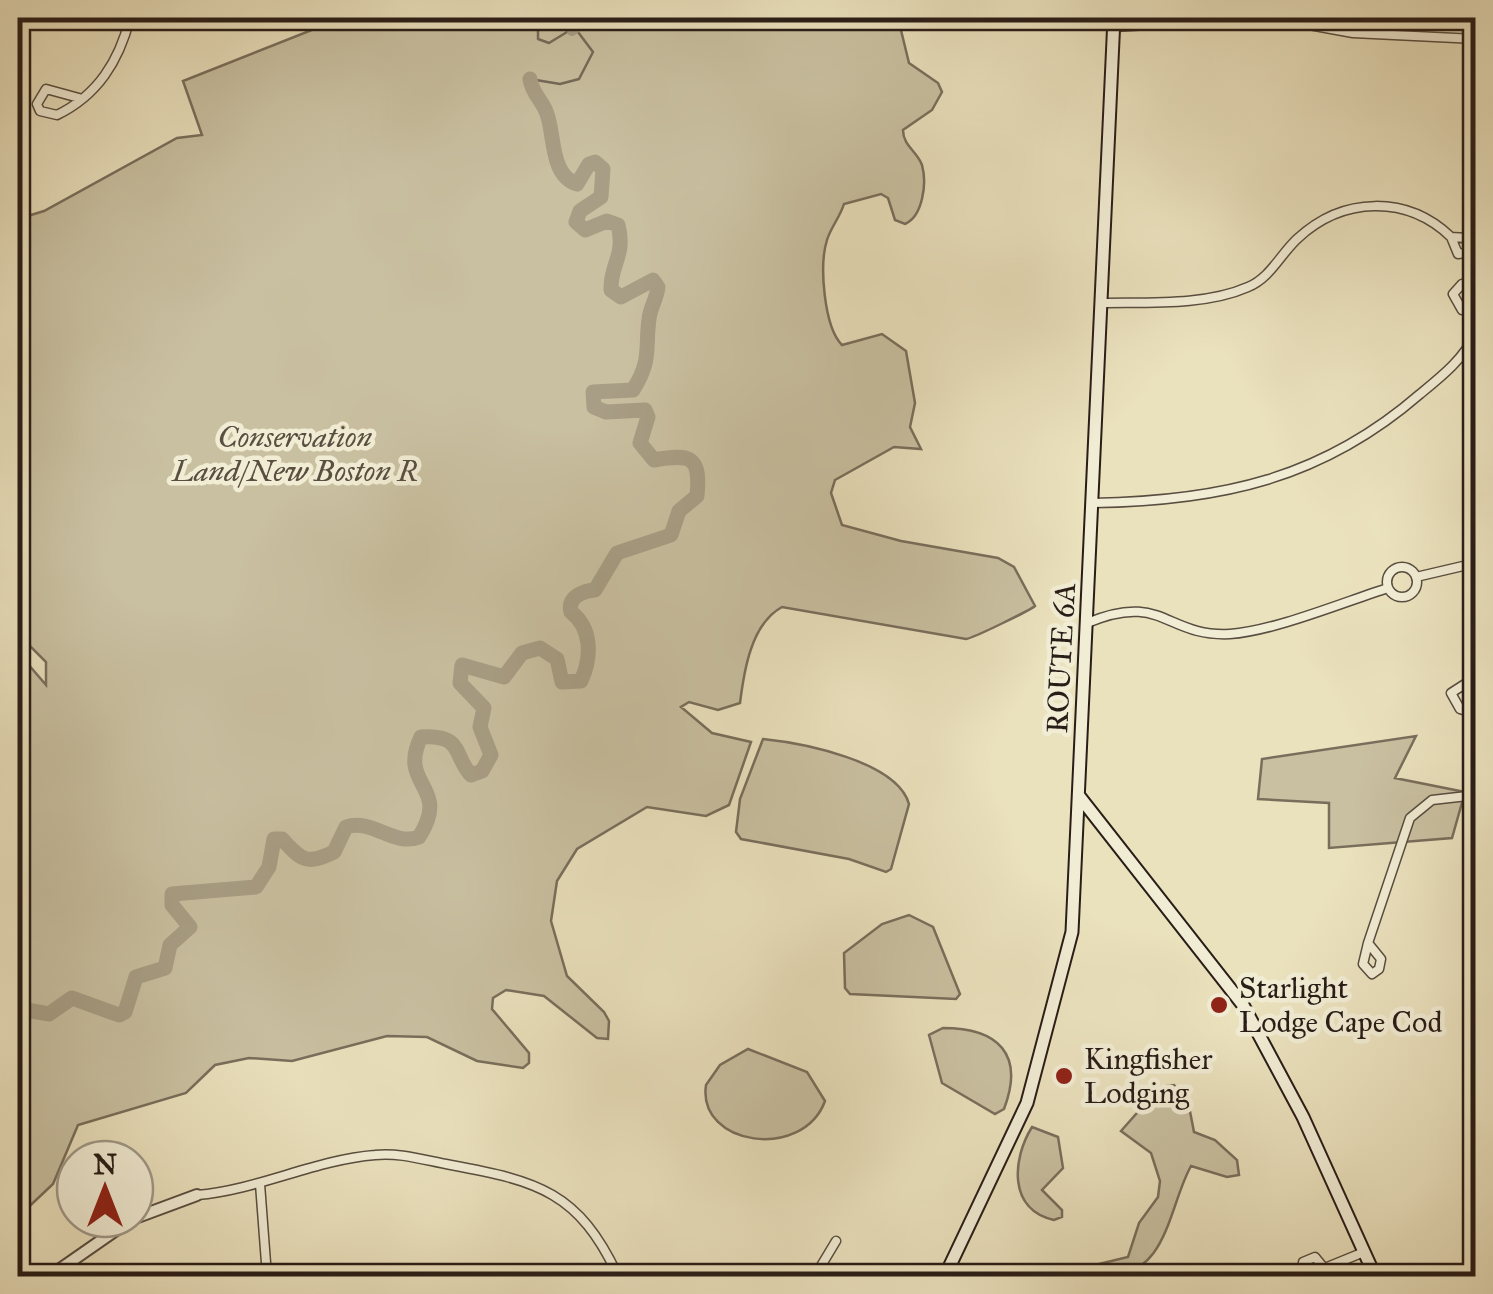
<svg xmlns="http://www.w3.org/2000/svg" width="1493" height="1294" viewBox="0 0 1493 1294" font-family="'IM FELL Great Primer',serif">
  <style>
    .green { fill: #c9c0a1; stroke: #796e5c; stroke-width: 2.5 }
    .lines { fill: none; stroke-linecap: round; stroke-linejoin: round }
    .stream { stroke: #756a59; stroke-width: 2.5 }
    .canal { stroke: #a89e85; stroke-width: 10 }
    .river { stroke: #a89e85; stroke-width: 15 }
    .minor-casing { stroke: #594e40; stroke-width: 11 }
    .tertiary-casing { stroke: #594e40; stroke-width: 14 }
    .secondary-casing { stroke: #291d17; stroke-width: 15 }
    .minor { stroke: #f1ecd4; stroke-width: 8 }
    .tertiary { stroke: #f1ecd4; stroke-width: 10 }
    .secondary { stroke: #f1ecd4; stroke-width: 11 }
    .poi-dot { fill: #8f2418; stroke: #f1ecd4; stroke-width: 4 }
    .labels { text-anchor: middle; stroke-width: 9; stroke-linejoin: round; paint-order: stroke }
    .park-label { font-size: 30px; font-style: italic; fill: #594e40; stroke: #f1ecd4 }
    .street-label { font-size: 30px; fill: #291d17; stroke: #f1ecd4 }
    .poi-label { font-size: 30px; fill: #291d17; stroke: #f1ecd4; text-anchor: start }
  </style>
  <rect width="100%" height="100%" fill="#eae1bd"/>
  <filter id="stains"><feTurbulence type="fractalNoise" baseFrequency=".002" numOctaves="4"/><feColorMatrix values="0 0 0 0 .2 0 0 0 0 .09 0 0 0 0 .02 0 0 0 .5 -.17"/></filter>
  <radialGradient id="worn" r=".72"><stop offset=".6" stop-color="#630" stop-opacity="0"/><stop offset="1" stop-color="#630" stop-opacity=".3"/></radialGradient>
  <path class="green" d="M342 18H898L909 63 938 83 942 92 932 110 903 130C903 146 917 151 922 165 927 183 923 216 905 224L895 220 888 198 881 194 844 204C840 217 831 227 827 240 819 265 824 327 842 345L882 334 906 351 915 403 910 427 921 449 894 447 835 480 831 493 842 525 901 541 998 558 1014 567 1035 606C1032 609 974 638 966 639L782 607C751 624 744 671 740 703L718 710 689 702 681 707 712 733 751 742 729 805 706 816 647 807 577 849 557 881 551 921 567 976 604 1012 609 1021 608 1039 597 1038 544 996 506 990 493 998 492 1009 529 1053V1063L523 1068 477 1061 427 1037 387 1036 292 1061 249 1058 215 1065 186 1093 78 1125 53 1184 18 1217V661L27 663 46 685V662L18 634V219L44 211 177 138 202 135 183 81Z
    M1416 736 1395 778 1465 792 1452 838 1329 848V803L1258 799 1262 759Z
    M763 739C802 743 897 761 909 804L891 869 886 872 849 859 741 839 736 832 740 799Z
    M909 915 933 927 960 994 956 999 850 994 845 988 844 953 882 924Z
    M943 1028C998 1028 1025 1054 1004 1109L995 1114 942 1083 929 1035Z
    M748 1049 807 1072 825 1101C803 1161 697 1146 706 1085L720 1065Z
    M1174 1085 1188 1101 1194 1132 1215 1140 1237 1160 1239 1175 1227 1177 1191 1166C1169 1205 1167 1278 1108 1274L1099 1264 1128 1257 1139 1223 1158 1197 1160 1181 1151 1153 1121 1131 1160 1087Z
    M1032 1127 1058 1137 1063 1168 1042 1190 1062 1210V1217L1054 1220C1008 1210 1012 1159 1032 1127Z"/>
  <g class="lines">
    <path class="stream" d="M530 79 560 84 579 79 593 52 578 32H567L549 43 538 39V27L548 18"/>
    <path class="canal" d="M572 31 590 18"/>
    <path class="river" d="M18 1014 27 1010 49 1014 72 998 119 1015 125 1012 136 977 165 968 170 945 190 927 172 905V894L256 887 269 867 274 839H282C302 861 307 865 334 852L346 827C372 818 394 847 419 837 452 785 397 787 421 737 464 734 453 756 471 775L482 771 491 755 480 727 484 708 460 683 462 665 504 677 522 653 540 648 557 659 562 682 581 681C592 657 592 628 571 612 567 597 583 591 595 590L617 553 671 535 679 511 697 496C701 455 690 454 654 460L640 443 648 417 645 410 606 412 594 407 593 392 633 390C652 360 645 349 649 319 650 308 657 298 658 287L653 280 621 297 611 290C610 264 626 256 618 225L607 221 585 230 576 222 580 211 601 197 603 169 595 162 589 164 577 184C550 175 555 136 547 114 543 101 532 94 530 79"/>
    <defs>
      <path id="minor" d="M1114 27 1270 18 1353 33 1476 39
        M79 98 46 89 37 104 40 111 57 115C98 95 119 61 130 18
        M1451 237 1468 238 1472 252 1458 254Z
        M1476 287 1462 284 1453 294 1462 310 1476 307
        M1101 303C1147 302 1205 306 1248 287 1270 278 1280 255 1297 239 1343 196 1407 195 1451 237
        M1093 503C1220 501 1322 479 1420 394 1441 377 1465 358 1476 332
        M1387 582a15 15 0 1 1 30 0a15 15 0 1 1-30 0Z
        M1416 577 1476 563
        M1087 623C1163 591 1165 637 1230 634 1274 631 1344 602 1388 588
        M1476 692 1465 684 1451 693 1460 709 1476 714
        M1368 943 1410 818 1432 800 1476 795
        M1368 943 1381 959 1379 969 1372 974 1363 964Z
        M260 1184 267 1276
        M197 1195C258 1190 314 1160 375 1155 400 1152 427 1161 451 1165 538 1181 579 1192 618 1276
        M1324 1268 1315 1257 1303 1262V1270L1315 1272 1364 1252
        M815 1276 836 1241
        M1438 1276 1476 1271"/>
      <path id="tertiary" d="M135 1218 197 1195
        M50 1276 132 1219"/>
      <path id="secondary" d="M1079 796 1243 1005 1303 1117 1375 1276
        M945 1276 1027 1103 1072 932 1114 18"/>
    </defs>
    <use href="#minor" class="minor-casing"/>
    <use href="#tertiary" class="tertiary-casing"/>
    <use href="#secondary" class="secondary-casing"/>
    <use href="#minor" class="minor"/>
    <use href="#tertiary" class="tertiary"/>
    <use href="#secondary" class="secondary"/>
  </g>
  <g class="poi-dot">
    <circle cx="1219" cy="1005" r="10"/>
    <circle cx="1064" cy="1076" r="10"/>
  </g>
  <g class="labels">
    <g class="park-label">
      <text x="295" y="447">Conservation<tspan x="295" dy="34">Land/New Boston R</tspan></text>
    </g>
    <g class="street-label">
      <text transform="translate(1061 658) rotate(-87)" y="10">ROUTE 6A</text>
    </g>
    <g class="poi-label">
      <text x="1239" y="998">Starlight<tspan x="1239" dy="34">Lodge Cape Cod</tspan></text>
      <text x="1084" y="1069">Kingfisher<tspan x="1084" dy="34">Lodging</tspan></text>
    </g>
  </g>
  <rect width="1493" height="1294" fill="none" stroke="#eae1bd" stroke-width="60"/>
  <rect x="20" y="20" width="1453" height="1254" fill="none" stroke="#291d17" stroke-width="5"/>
  <rect x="30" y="30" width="1433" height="1234" fill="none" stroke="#291d17" stroke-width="2.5"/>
  <g transform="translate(105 1189)"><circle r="48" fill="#f1ecd4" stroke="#a19988" stroke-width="2.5"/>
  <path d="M0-8L18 38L0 25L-18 38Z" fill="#8f2418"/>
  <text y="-15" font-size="28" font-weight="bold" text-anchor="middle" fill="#291d17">N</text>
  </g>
  <rect width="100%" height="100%" filter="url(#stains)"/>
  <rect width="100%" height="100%" fill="url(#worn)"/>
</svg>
